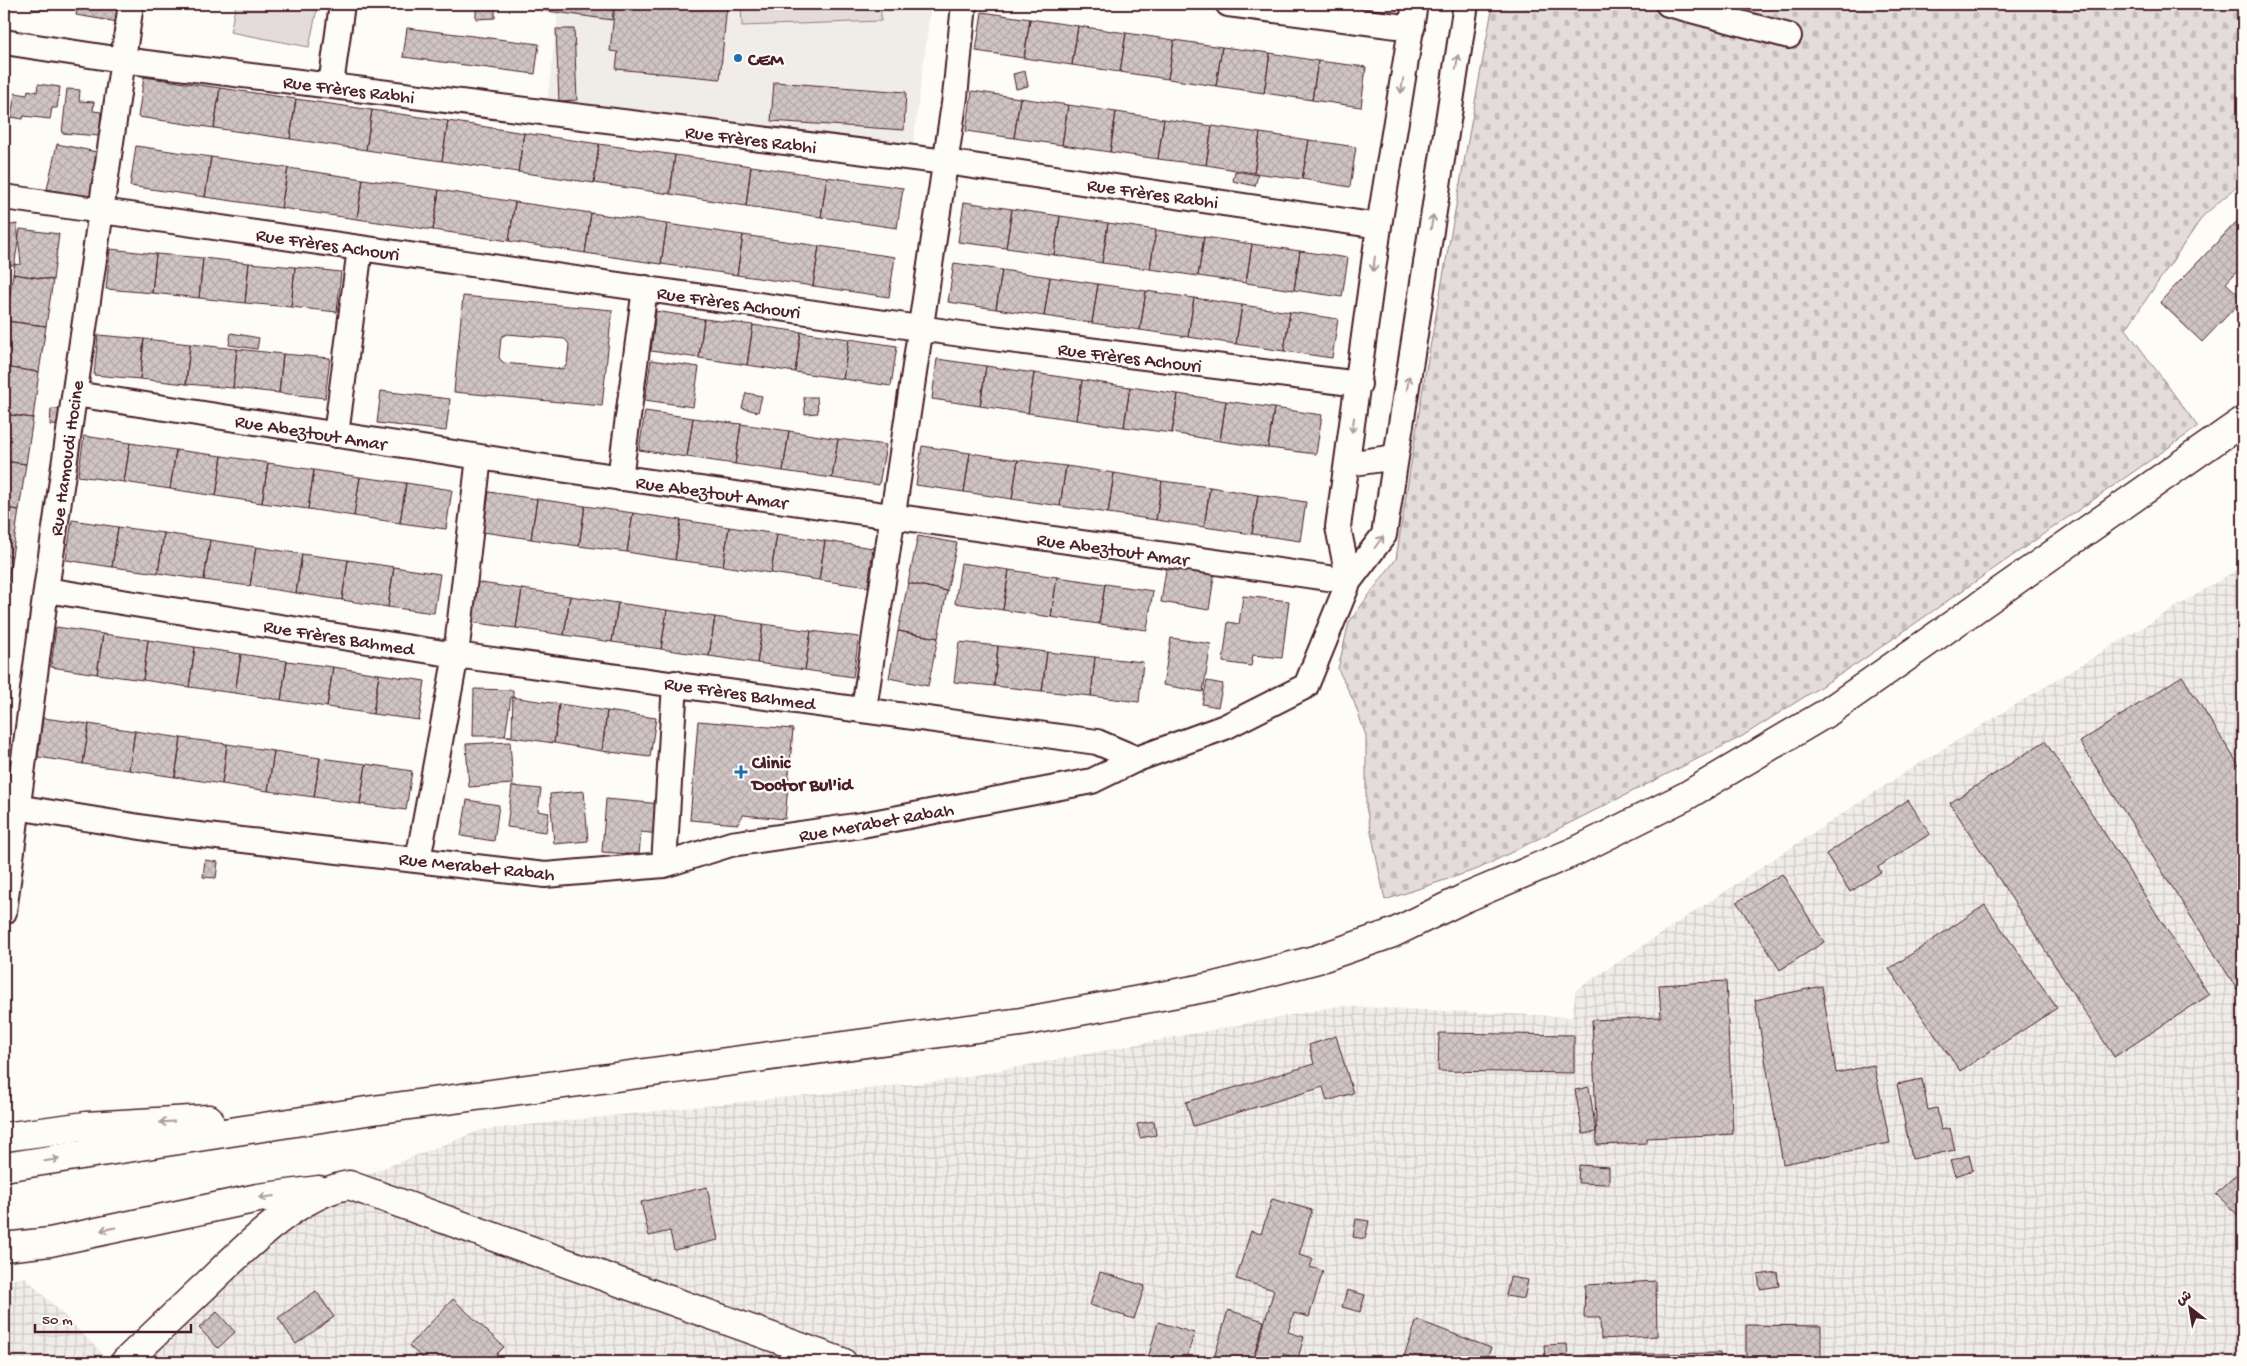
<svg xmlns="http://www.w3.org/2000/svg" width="2247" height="1366" viewBox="0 0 2247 1366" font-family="'Gochi Hand','Playpen Sans Arabic',sans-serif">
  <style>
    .built { fill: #f0ece8 }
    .industrial { fill: url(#industrial-grid) }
    .cemetery { fill: url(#cemetery-stones); stroke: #967e82 }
    .garden { fill: #e3dcda; stroke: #967e82 }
    .building { fill: url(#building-cross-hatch); stroke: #4a1f2b; fill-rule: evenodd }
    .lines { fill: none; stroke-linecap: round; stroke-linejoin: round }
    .street-casing { stroke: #4a1f2b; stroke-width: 28 }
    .secondary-casing { stroke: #4a1f2b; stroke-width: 31 }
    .primary-casing { stroke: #4a1f2b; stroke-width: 31 }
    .street { stroke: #fdfcf7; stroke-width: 24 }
    .secondary { stroke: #fdfcf7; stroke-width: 28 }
    .primary { stroke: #fdfcf7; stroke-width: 28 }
    .oneway { stroke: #ac999b }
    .poi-dot { fill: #1f6fb2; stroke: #fdfcf7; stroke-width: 2 }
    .labels { text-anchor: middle; stroke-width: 4.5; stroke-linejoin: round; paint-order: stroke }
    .poi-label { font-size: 19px; font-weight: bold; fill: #4a1f2b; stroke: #fdfcf7; text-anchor: start }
    .street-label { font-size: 19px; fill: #4a1f2b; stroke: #fdfcf7 }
  </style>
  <defs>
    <pattern id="industrial-grid" width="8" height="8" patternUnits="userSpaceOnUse" patternTransform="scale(1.25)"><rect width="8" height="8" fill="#f0ece8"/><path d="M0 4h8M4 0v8" fill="none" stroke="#cfcac7"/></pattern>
    <pattern id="cemetery-stones" width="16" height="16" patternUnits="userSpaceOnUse" patternTransform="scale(1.25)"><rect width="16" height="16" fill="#e3dcda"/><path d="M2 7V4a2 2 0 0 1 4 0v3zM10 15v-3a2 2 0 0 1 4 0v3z" fill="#c4bcbb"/></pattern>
    <pattern id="building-cross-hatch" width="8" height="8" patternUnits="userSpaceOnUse" patternTransform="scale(1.25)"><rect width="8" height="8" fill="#d0c5c4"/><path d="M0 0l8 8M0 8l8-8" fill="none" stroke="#b4a9a9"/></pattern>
  </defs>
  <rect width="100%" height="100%" fill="#fdfcf7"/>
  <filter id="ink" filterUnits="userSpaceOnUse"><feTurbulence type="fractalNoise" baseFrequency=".02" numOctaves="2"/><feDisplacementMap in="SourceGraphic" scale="10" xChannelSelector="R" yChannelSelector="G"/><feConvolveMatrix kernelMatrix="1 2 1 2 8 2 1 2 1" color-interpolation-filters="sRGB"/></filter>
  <g filter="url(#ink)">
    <path class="built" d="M477 4H931L913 145 547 100 558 15Z"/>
    <path class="industrial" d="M2243 566V1362H4V1281L25 1277 107 1358 256 1218 481 1130 949 1080 1339 1006 1572 1017 1576 990 1907 771Z"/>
    <path class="cemetery" d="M1493 4H2243V181L2203 216 2126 329 2198 427 1858 663 1741 737 1478 869 1385 900 1366 807V736L1354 702 1338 669 1349 622 1396 559 1425 375Z"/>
    <path class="garden" d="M236 4H318L309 47 230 32Z
      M741 4H881V21L742 26Z"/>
    <path class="building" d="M32 4H67V7L32 10Z
      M78 4H121L118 22 76 15Z
      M476 4H495V18L476 19Z
      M542 4H614L612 20 541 10Z
      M615 4H727L720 79 616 69 618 52 610 51Z
      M982 12 1030 19 1024 58 976 51Z
      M1030 19 1078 26 1072 65 1024 58Z
      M1078 26 1126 33 1120 72 1072 65Z
      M407 28 539 44 535 74 403 57Z
      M556 29H574L577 100 559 101Z
      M1126 33 1174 40 1168 79 1120 72Z
      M1174 40 1222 47 1216 86 1168 79Z
      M1222 47 1270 53 1264 93 1216 86Z
      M1270 53 1318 61 1312 100 1264 93Z
      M1318 61 1366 67 1361 107 1312 100Z
      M1025 71 1028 86 1016 89 1013 74Z
      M144 77 220 88 214 128 138 117Z
      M774 82 906 92 904 130 771 121Z
      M38 84 60 87 57 108H52L50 119 24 116 23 119 11 117 15 93 27 95 28 90 37 92Z
      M220 88 296 99 290 139 214 128Z
      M67 89 80 90 79 101 94 102 93 111 101 112 99 136 62 133Z
      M972 91 1020 98 1014 138 966 131Z
      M4 92 9 93 8 122H4Z
      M1020 98 1068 105 1062 145 1014 138Z
      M296 99 372 110 366 150 290 139Z
      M1068 105 1116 112 1110 152 1062 145Z
      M372 110 448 121 442 161 366 150Z
      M1116 112 1164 119 1158 159 1110 152Z
      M1164 119 1212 126 1206 165 1158 159Z
      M448 121 524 133 518 172 442 161Z
      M1212 126 1260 133 1254 173 1206 165Z
      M524 133 599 144 594 183 518 172Z
      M1260 133 1309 140 1302 179 1254 173Z
      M1309 140 1356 147 1350 187 1302 179Z
      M57 144 107 154 97 199 47 189Z
      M599 144 675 155 670 194 594 183Z
      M136 146 211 157 205 197 130 186Z
      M675 155 751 166 746 206 670 194Z
      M211 157 288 168 281 208 205 197Z
      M751 166 827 177 821 217 746 206Z
      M288 168 363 179 357 219 281 208Z
      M1235 171 1258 175 1255 186 1233 181Z
      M827 177 903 188 897 228 821 217Z
      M363 179 439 190 433 230 357 219Z
      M439 190 515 202 509 241 433 230Z
      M515 202 591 213 585 253 509 241Z
      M964 202 1012 209 1006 248 958 242Z
      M1012 209 1060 216 1054 255 1006 248Z
      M591 213 667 224 661 264 585 253Z
      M2243 215V265L2226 283 2243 299 2202 342 2160 302Z
      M1060 216 1108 223 1102 263 1054 255Z
      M1108 223 1156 230 1150 269 1102 263Z
      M17 224 21 264 4 266V226Z
      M667 224 743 235 737 275 661 264Z
      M20 229 59 234 53 280 13 274Z
      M1156 230 1204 237 1198 276 1150 269Z
      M743 235 819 246 813 286 737 275Z
      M1204 237 1252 244 1246 283 1198 276Z
      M1252 244 1300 251 1294 290 1246 283Z
      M819 246 895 257 889 297 813 286Z
      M110 249 156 254 152 293 106 289Z
      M1300 251 1348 258 1342 297 1294 290Z
      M156 254 203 258 199 298 152 293Z
      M203 258 249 263 245 303 199 298Z
      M249 263 295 267 291 307 245 303Z
      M954 263 1002 270 996 309 948 302Z
      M295 267 341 272 337 312 291 307Z
      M1002 270 1050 277 1044 316 996 309Z
      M13 274 53 280 46 326 6 321Z
      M1050 277 1098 284 1092 323 1044 316Z
      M1098 284 1146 291 1140 330 1092 323Z
      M1146 291 1194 298 1188 337 1140 330Z
      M463 296 612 310 602 406 454 392ZM507 334 565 339 569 344 567 364 563 369 504 363 499 358 501 337Z
      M1194 298 1242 305 1236 344 1188 337Z
      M1242 305 1290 312 1284 351 1236 344Z
      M656 311 704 319 699 358 651 351Z
      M1290 312 1338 319 1332 358 1284 351Z
      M704 319 753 325 747 365 699 358Z
      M6 321 46 326 39 372 4 367Z
      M753 325 801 332 795 372 747 365Z
      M801 332 849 339 843 379 795 372Z
      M231 333 259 338 257 349 229 345Z
      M98 335 144 339 140 379 94 375Z
      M144 339 190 344 186 384 140 379Z
      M849 339 897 346 891 386 843 379Z
      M190 344 237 349 233 388 186 384Z
      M237 349 283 354 279 393 233 388Z
      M283 354 330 358 325 398 279 393Z
      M937 359 986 366 980 406 932 399Z
      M651 360 699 367 693 407 645 400Z
      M986 366 1034 373 1028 413 980 406Z
      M4 367 39 372 33 418 4 414Z
      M1034 373 1082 380 1076 420 1028 413Z
      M1082 380 1130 387 1124 427 1076 420Z
      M1130 387 1178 394 1172 433 1124 427Z
      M381 391 450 399 446 431 377 423Z
      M746 393 762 396 758 412 742 408Z
      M1178 394 1226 401 1220 441 1172 433Z
      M804 397H817L818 413 805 414Z
      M1226 401 1274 408 1268 448 1220 441Z
      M1274 408 1322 415 1316 454 1268 448Z
      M51 409 68 410 67 426 50 425Z
      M645 411 693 418 687 457 639 450Z
      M4 414 33 418 26 464 4 461Z
      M693 418 741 424 735 464 687 457Z
      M741 424 789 431 783 471 735 464Z
      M789 431 838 439 832 478 783 471Z
      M84 436 130 443 124 482 78 476Z
      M838 439 886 445 879 485 832 478Z
      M130 443 176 450 170 489 124 482Z
      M922 446 970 453 964 492 916 485Z
      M176 450 222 456 216 496 170 489Z
      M970 453 1018 460 1012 499 964 492Z
      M222 456 268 463 262 503 216 496Z
      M1018 460 1066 466 1060 506 1012 499Z
      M4 461 26 464 19 510 4 508Z
      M268 463 314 470 308 509 262 503Z
      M1066 466 1114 473 1108 513 1060 506Z
      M314 470 360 477 354 516 308 509Z
      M1114 473 1162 481 1156 520 1108 513Z
      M360 477 406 483 400 523 354 516Z
      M1162 481 1210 487 1204 527 1156 520Z
      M406 483 452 490 446 529 400 523Z
      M1210 487 1258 495 1252 534 1204 527Z
      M489 492 537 499 531 539 483 532Z
      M1258 495 1306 502 1300 541 1252 534Z
      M537 499 585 506 579 546 531 539Z
      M585 506 633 513 627 552 579 546Z
      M4 508 19 510 12 556 4 555Z
      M633 513 681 520 675 560 627 552Z
      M72 520 118 527 112 567 66 560Z
      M681 520 729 527 723 566 675 560Z
      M118 527 164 533 158 573 112 567Z
      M729 527 777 534 771 573 723 566Z
      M164 533 210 540 204 580 158 573Z
      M777 534 825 541 819 580 771 573Z
      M918 536 957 543 947 591 908 583Z
      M210 540 256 547 250 586 204 580Z
      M825 541 873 548 868 587 819 580Z
      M256 547 302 554 296 593 250 586Z
      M302 554 348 560 342 600 296 593Z
      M4 555 12 556 5 602H4Z
      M348 560 394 567 388 607 342 600Z
      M961 563 1009 570 1003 610 955 603Z
      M1167 563 1215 570 1209 610 1161 602Z
      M394 567 440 574 434 613 388 607Z
      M1009 570 1057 577 1051 617 1003 610Z
      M1057 577 1105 584 1099 624 1051 617Z
      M474 582 522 589 516 628 468 622Z
      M908 583 947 591 938 638 898 631Z
      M1105 584 1153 591 1147 630 1099 624Z
      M522 589 570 596 564 635 516 628Z
      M570 596 618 603 612 642 564 635Z
      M1243 596 1289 601 1282 658 1253 655 1251 666 1223 662 1228 622 1239 624Z
      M618 603 667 610 661 649 612 642Z
      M667 610 715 617 709 656 661 649Z
      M715 617 763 624 757 663 709 656Z
      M763 624 811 631 805 670 757 663Z
      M56 627 103 634 97 674 51 667Z
      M811 631 859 637 853 677 805 670Z
      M898 631 938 638 928 686 889 678Z
      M103 634 148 640 143 680 97 674Z
      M1171 638 1211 644 1203 692 1163 685Z
      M148 640 195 647 189 687 143 680Z
      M959 642 998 646 994 686 954 682Z
      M998 646 1047 652 1042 691 994 686Z
      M195 647 241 654 235 693 189 687Z
      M1047 652 1095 657 1091 696 1042 691Z
      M241 654 287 661 281 700 235 693Z
      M1095 657 1143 662 1139 702 1091 696Z
      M287 661 333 667 327 707 281 700Z
      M333 667 379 674 373 714 327 707Z
      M379 674 425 681 419 720 373 714Z
      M2182 676 2243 772V985L2237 989 2080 742Z
      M1207 681 1223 684 1218 707 1202 704Z
      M474 689 513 690 512 736H473Z
      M511 697 559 704 554 743 505 736Z
      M559 704 607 711 602 751 554 743Z
      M607 711 656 718 650 757 602 751Z
      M43 718 89 724 83 764 38 757Z
      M698 721 793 729 785 819 743 815 738 824 690 820Z
      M89 724 135 731 129 770 83 764Z
      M135 731 181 738 175 777 129 770Z
      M181 738 227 744 222 784 175 777Z
      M2045 741 2209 995 2114 1057 1950 803Z
      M510 742 513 784 469 787 466 744Z
      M227 744 274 751 268 791 222 784Z
      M274 751 320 758 314 797 268 791Z
      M320 758 366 764 360 804 314 797Z
      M366 764 412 771 406 810 360 804Z
      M512 786 541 789 538 811 549 813 546 832 507 827Z
      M584 791 588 841 554 844 550 794Z
      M606 799 662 804 659 834 641 832 639 855 602 852Z
      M467 800 499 805 494 841 461 836Z
      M1908 800 1930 834 1878 867 1881 872 1850 892 1826 854Z
      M205 860 218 862 216 878 203 877Z
      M1782 874 1824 942 1780 970 1737 902Z
      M1985 905 2057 1008 1960 1071 1889 969Z
      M1726 981 1733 1134 1647 1138V1143L1597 1145 1592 1020 1661 1017 1659 985Z
      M1822 986 1836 1073 1874 1065 1890 1143 1783 1164 1755 1000Z
      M1439 1033 1574 1035V1073L1438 1071Z
      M1336 1036 1353 1093 1327 1101 1323 1087 1193 1126 1186 1102 1314 1064 1309 1045Z
      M1922 1079 1928 1110 1937 1108 1941 1130 1950 1128 1955 1150 1912 1159 1897 1084Z
      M1589 1087 1596 1132 1583 1134 1575 1090Z
      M1154 1121 1156 1135 1140 1138 1137 1124Z
      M1969 1155 1973 1170 1955 1176 1950 1161Z
      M1579 1165 1609 1167V1184L1578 1183Z
      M2243 1168V1220L2216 1194Z
      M707 1187 718 1240 674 1250 670 1231 649 1236 641 1202Z
      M1272 1199 1312 1210 1299 1255 1313 1259 1310 1267 1323 1271 1309 1317 1294 1313 1288 1332 1304 1337 1298 1358 1283 1354 1280 1362H1253L1274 1290 1236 1279 1251 1231 1261 1234Z
      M1356 1219 1369 1221 1365 1239 1353 1237Z
      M1100 1272 1145 1286 1134 1319 1090 1305Z
      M1777 1272 1779 1286 1760 1289 1758 1275Z
      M1510 1277 1528 1280 1524 1299 1506 1296Z
      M1656 1281 1657 1336 1601 1339 1600 1318H1584L1585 1285Z
      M1347 1290 1365 1295 1360 1312 1342 1307Z
      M316 1291 334 1317 296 1344 278 1318Z
      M453 1299 504 1347 489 1362H427L409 1346Z
      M1228 1310 1264 1321 1252 1362H1213Z
      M217 1312 235 1332 218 1348 199 1328Z
      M1417 1320 1491 1348 1485 1362H1402Z
      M1158 1322 1194 1333 1186 1362H1147Z
      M1746 1325 1821 1326V1362H1746Z
      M1567 1344 1568 1358 1545 1359 1544 1345Z
      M1720 1353V1362H1586V1355Z"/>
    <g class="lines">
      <defs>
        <path id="street" d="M1228 4 1412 28
          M1668 4 1789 36
          M4 42 122 60 946 162 1379 226
          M331 85 342 4
          M4 197 961 334 1359 384
          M75 394 538 466 1349 581
          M336 435 360 248
          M1347 464 1396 457
          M620 478 645 288
          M1349 581 1338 527 1379 226 1415 4
          M46 590 456 655 1097 742 1137 759 1225 727 1306 686 1349 581 1384 535 1466 4
          M864 709 955 97 964 4
          M4 801 16 807 165 831 545 875 664 865 731 844 862 825 1092 781 1137 759
          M418 860 456 655 479 457
          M664 865 675 683
          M4 912 46 590 131 4"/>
        <path id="secondary" d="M4 1247 50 1242 258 1198 319 1190
          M125 1362C151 1337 177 1313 203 1288 241 1252 296 1194 349 1185L842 1362"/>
        <path id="primary" d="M4 1137 86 1126 209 1119
          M4 1167 373 1110 1021 1022 1215 986 1318 959 1393 933 1465 898 1576 851 1686 796 1828 712 2243 421"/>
      </defs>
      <use href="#street" class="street-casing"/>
      <use href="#secondary" class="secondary-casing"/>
      <use href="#primary" class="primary-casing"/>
      <use href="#street" class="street"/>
      <use href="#secondary" class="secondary"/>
      <use href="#primary" class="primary"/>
    </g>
    <defs><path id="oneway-shaft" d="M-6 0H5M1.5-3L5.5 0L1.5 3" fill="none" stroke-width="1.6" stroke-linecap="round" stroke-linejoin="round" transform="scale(1.25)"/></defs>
    <g class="oneway">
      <use href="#oneway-shaft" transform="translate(1457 62) rotate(-81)"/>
      <use href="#oneway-shaft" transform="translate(1402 86) rotate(99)"/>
      <use href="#oneway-shaft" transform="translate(1432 222) rotate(-81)"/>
      <use href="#oneway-shaft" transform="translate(1374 264) rotate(97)"/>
      <use href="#oneway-shaft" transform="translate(1408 383) rotate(-81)"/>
      <use href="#oneway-shaft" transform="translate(1353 425) rotate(98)"/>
      <use href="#oneway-shaft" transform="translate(1379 542) rotate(-53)"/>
      <use href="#oneway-shaft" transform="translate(167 1122) rotate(177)"/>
      <use href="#oneway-shaft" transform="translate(52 1160) rotate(-9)"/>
      <use href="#oneway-shaft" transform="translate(267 1197) rotate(172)"/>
      <use href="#oneway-shaft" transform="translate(108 1229) rotate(168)"/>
    </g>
  </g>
  <g class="poi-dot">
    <circle cx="738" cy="58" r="5"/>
    <path d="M738.5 764.5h5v5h5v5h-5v5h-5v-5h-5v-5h5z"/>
  </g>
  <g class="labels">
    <g class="poi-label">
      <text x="748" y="65">CEM</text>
      <text x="752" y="768">Clinic<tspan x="752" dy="22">Doctor Bul'id</tspan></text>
    </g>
    <g class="street-label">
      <text transform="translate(349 88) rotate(7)" y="7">Rue Frères Rabhi</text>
      <text transform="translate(751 138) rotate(7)" y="7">Rue Frères Rabhi</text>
      <text transform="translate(1153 192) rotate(8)" y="7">Rue Frères Rabhi</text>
      <text transform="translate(328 243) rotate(8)" y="7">Rue Frères Achouri</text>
      <text transform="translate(729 301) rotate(8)" y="7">Rue Frères Achouri</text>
      <text transform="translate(1130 356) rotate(7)" y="7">Rue Frères Achouri</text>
      <text transform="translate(311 431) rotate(9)" y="7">Rue Abeztout Amar</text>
      <text transform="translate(65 458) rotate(-82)" y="7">Rue Hamoudi Hocine</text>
      <text transform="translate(712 491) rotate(8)" y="7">Rue Abeztout Amar</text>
      <text transform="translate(1113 548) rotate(8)" y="7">Rue Abeztout Amar</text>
      <text transform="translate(339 636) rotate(9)" y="7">Rue Frères Bahmed</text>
      <text transform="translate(740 692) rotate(8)" y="7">Rue Frères Bahmed</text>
      <text transform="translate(876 821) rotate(-10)" y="7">Rue Merabet Rabah</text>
      <text transform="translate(477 865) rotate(6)" y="7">Rue Merabet Rabah</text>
    </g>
  </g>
  <rect width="2247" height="1366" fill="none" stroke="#fdfcf7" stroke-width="20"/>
  <rect x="10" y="10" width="2227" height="1346" fill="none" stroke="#4a1f2b" stroke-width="2" filter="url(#ink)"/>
  <g transform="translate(2190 1308) rotate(329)" stroke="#fdfcf7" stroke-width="4" paint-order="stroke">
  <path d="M0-4L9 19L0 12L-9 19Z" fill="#4a1f2b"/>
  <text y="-8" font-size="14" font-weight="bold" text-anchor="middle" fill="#4a1f2b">ش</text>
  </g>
  <path d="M35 1324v8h156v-8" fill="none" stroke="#4a1f2b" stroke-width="2.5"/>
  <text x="42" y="1324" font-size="15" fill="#4a1f2b" stroke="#fdfcf7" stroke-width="4" paint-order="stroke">50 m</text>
</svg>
